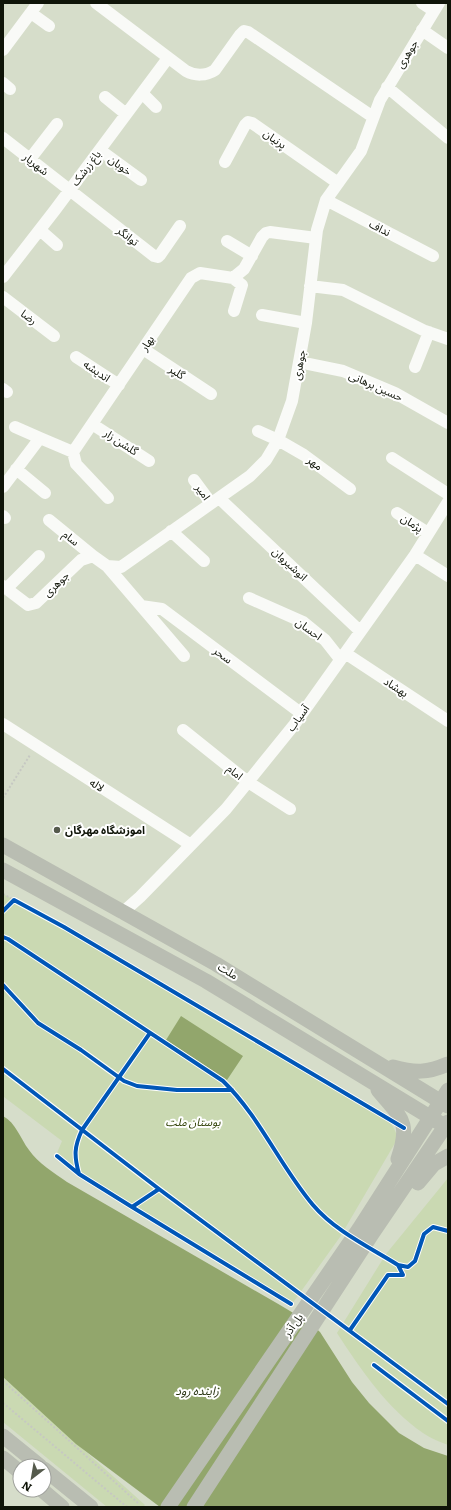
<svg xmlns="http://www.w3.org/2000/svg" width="451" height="1510" viewBox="0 0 451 1510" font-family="Literata,'Noto Sans Arabic',serif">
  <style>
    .green { fill: #cad9b2 }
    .water { fill: #92a66c }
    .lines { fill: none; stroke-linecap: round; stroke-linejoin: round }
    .path { stroke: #c6c8c2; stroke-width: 2; stroke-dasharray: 2 2; stroke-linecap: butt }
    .minor { stroke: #f9faf7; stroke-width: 12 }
    .major { stroke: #b9bdb2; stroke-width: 15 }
    .cycleway-casing { stroke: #fff; stroke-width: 6 }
    .cycleway { stroke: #0057b8; stroke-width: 4 }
    .poi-dot { fill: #555a4c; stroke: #fff; stroke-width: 1.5 }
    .labels { text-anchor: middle; stroke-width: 4; stroke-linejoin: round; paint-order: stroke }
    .street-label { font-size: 11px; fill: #0f1408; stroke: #fff }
    .poi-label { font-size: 11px; font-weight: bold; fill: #0f1408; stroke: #fff; text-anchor: start }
    .park-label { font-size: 11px; font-style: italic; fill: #2f4005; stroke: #fff }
    .water-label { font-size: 12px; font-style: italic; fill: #283312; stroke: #fff }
  </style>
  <rect width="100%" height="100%" fill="#d6ddca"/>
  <path class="green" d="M3 894C131 961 253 1039 377 1113 390 1121 393 1124 398 1138L340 1237 292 1304C253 1278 214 1254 174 1230 134 1206 92 1183 57 1153L62 1141 4 1097Z
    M448 1178V1445C440 1442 430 1438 423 1433 387 1408 361 1370 337 1333L386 1254Z
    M3 1377 145 1505 143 1507H107L3 1422Z"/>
  <path class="water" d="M181 1016 243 1056 227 1080 166 1040Z
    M3 1116C16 1123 20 1138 29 1150 38 1163 54 1173 67 1182L280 1305 310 1323 320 1332 352 1382 369 1403 399 1433 424 1448 448 1456V1507H160L76 1444 3 1377Z"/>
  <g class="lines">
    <path class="path" d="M3 798 30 755
      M3 894 14 900
      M3 1381 138 1503
      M3 1403 127 1507"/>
    <path class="minor" d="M96 3 186 71C195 76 206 76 215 70L240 35 244 31 248 32 373 117
      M422 3 434 11
      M31 13 49 26
      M422 30 448 48
      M3 50 38 3
      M3 83 10 89
      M387 87 448 138
      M142 93 156 107
      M105 97 126 114
      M3 138 154 256 158 257 160 255 180 226
      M100 150 141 180
      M30 159 57 124
      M225 162 245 125 248 122 252 123 338 183
      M326 200 433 256
      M40 230 57 245
      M227 241 252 256
      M3 277 55 210 168 58
      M233 278 242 285 234 311
      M310 286 343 290 425 331 448 339
      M3 297 54 336
      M262 315 306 323
      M143 349 211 394
      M76 357 119 385
      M299 362 343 371 395 393 448 423
      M415 367 429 332
      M3 389 7 392
      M92 424 149 461
      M15 427 40 438
      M258 431 278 440 304 455 350 489
      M73 452 76 464 108 498
      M392 458 448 494
      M16 469 45 493
      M194 480 211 503
      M3 487 40 438 73 452 191 278 200 273 233 278 244 269 262 237 266 233 270 232 316 238
      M219 498 360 631
      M397 513 428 533
      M3 516 5 518
      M49 520 93 556
      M171 531 204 561
      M415 555 448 576
      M107 566 184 656
      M3 586 28 605 36 603 81 560 93 556 107 566 121 567 250 476 266 460 278 440 292 401 306 323 317 230 326 200 361 151 380 100 439 3
      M6 589 39 556
      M249 598 303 622 325 640 340 659
      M141 606 162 609 302 714
      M345 653 448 721
      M3 724 191 845
      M183 730 248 782 290 809
      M122 913 140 897 226 809 294 725 415 555 448 502"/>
    <path class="major" d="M3 845 216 964 448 1106
      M3 870 206 981 448 1128
      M393 1067C415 1073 427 1073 448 1064
      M378 1090C401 1118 411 1121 398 1159
      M418 1183 434 1164 448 1156
      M3 1436 40 1466
      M3 1458 20 1472
      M44 1469 91 1507
      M42 1490 62 1507
      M168 1507 359 1229 448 1090
      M194 1507 372 1234 448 1122"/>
    <defs>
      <path id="cycleway" d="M3 911 14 900 64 927 404 1128
        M3 937 8 939 223 1081C260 1117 280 1166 313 1205 335 1231 369 1247 398 1265L408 1267 415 1261 424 1234 433 1227 448 1231
        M3 985 38 1023 81 1050 124 1081 137 1086 177 1090H232
        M3 1069 159 1189 448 1404
        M57 1156 79 1174C74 1156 74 1147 82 1130L150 1033
        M79 1174 132 1207 159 1189
        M132 1207 291 1304
        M350 1330 388 1275H403L398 1265
        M374 1365 448 1421"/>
    </defs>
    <use href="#cycleway" class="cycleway-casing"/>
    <use href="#cycleway" class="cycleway"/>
  </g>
  <circle class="poi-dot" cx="57" cy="830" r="4"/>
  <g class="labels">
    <g class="street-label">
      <text transform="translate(407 54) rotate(-58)" y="4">جوهری</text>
      <text transform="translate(275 139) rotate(35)" y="4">پرنیان</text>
      <text transform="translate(36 164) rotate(38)" y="4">شهریار</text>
      <text transform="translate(120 165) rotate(36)" y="4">خوبان</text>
      <text transform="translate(86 168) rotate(-53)" y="4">باغ زرشک</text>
      <text transform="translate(380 228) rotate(28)" y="4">نداف</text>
      <text transform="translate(128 236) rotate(38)" y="4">توانگر</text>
      <text transform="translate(29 317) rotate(37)" y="4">رضا</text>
      <text transform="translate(147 343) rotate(-56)" y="4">بهار</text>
      <text transform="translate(299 365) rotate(-80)" y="4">جوهری</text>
      <text transform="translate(97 371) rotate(34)" y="4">اندیشه</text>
      <text transform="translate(177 372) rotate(33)" y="4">گلپر</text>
      <text transform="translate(376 386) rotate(24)" y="4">حسین برهانی</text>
      <text transform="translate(121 442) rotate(33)" y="4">گلشن زار</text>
      <text transform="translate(315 463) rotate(37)" y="4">مهر</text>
      <text transform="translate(203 492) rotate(55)" y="4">امیر</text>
      <text transform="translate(412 523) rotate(33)" y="4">پژمان</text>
      <text transform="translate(71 538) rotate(39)" y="4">سام</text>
      <text transform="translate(290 564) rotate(43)" y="4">انوشیروان</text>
      <text transform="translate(56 584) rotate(-44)" y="4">جوهری</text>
      <text transform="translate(309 629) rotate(36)" y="4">احسان</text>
      <text transform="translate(223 655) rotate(37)" y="4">سحر</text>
      <text transform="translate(396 687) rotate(33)" y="4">بهشاد</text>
      <text transform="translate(298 718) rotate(-54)" y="4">آسیاب</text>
      <text transform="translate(235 772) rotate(39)" y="4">امام</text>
      <text transform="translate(97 785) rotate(33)" y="4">لاله</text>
      <text transform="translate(228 971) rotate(31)" y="4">ملت</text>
      <text transform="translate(293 1325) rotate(-55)" y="4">پل آذر</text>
    </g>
    <g class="poi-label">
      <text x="65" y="834">اموزشگاه مهرگان</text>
    </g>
    <g class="park-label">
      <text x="193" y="1126">بوستان ملت</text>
    </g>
    <g class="water-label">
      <text x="197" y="1395">زاینده رود</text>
    </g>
  </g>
  <rect width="451" height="1510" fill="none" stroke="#0f1408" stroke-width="8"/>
  <g transform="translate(32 1478) rotate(211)"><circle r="19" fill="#ffffff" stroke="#9fa19c"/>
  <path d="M0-3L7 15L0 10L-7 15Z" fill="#555a4c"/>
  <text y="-6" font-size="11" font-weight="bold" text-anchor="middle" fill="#0f1408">N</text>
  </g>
</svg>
